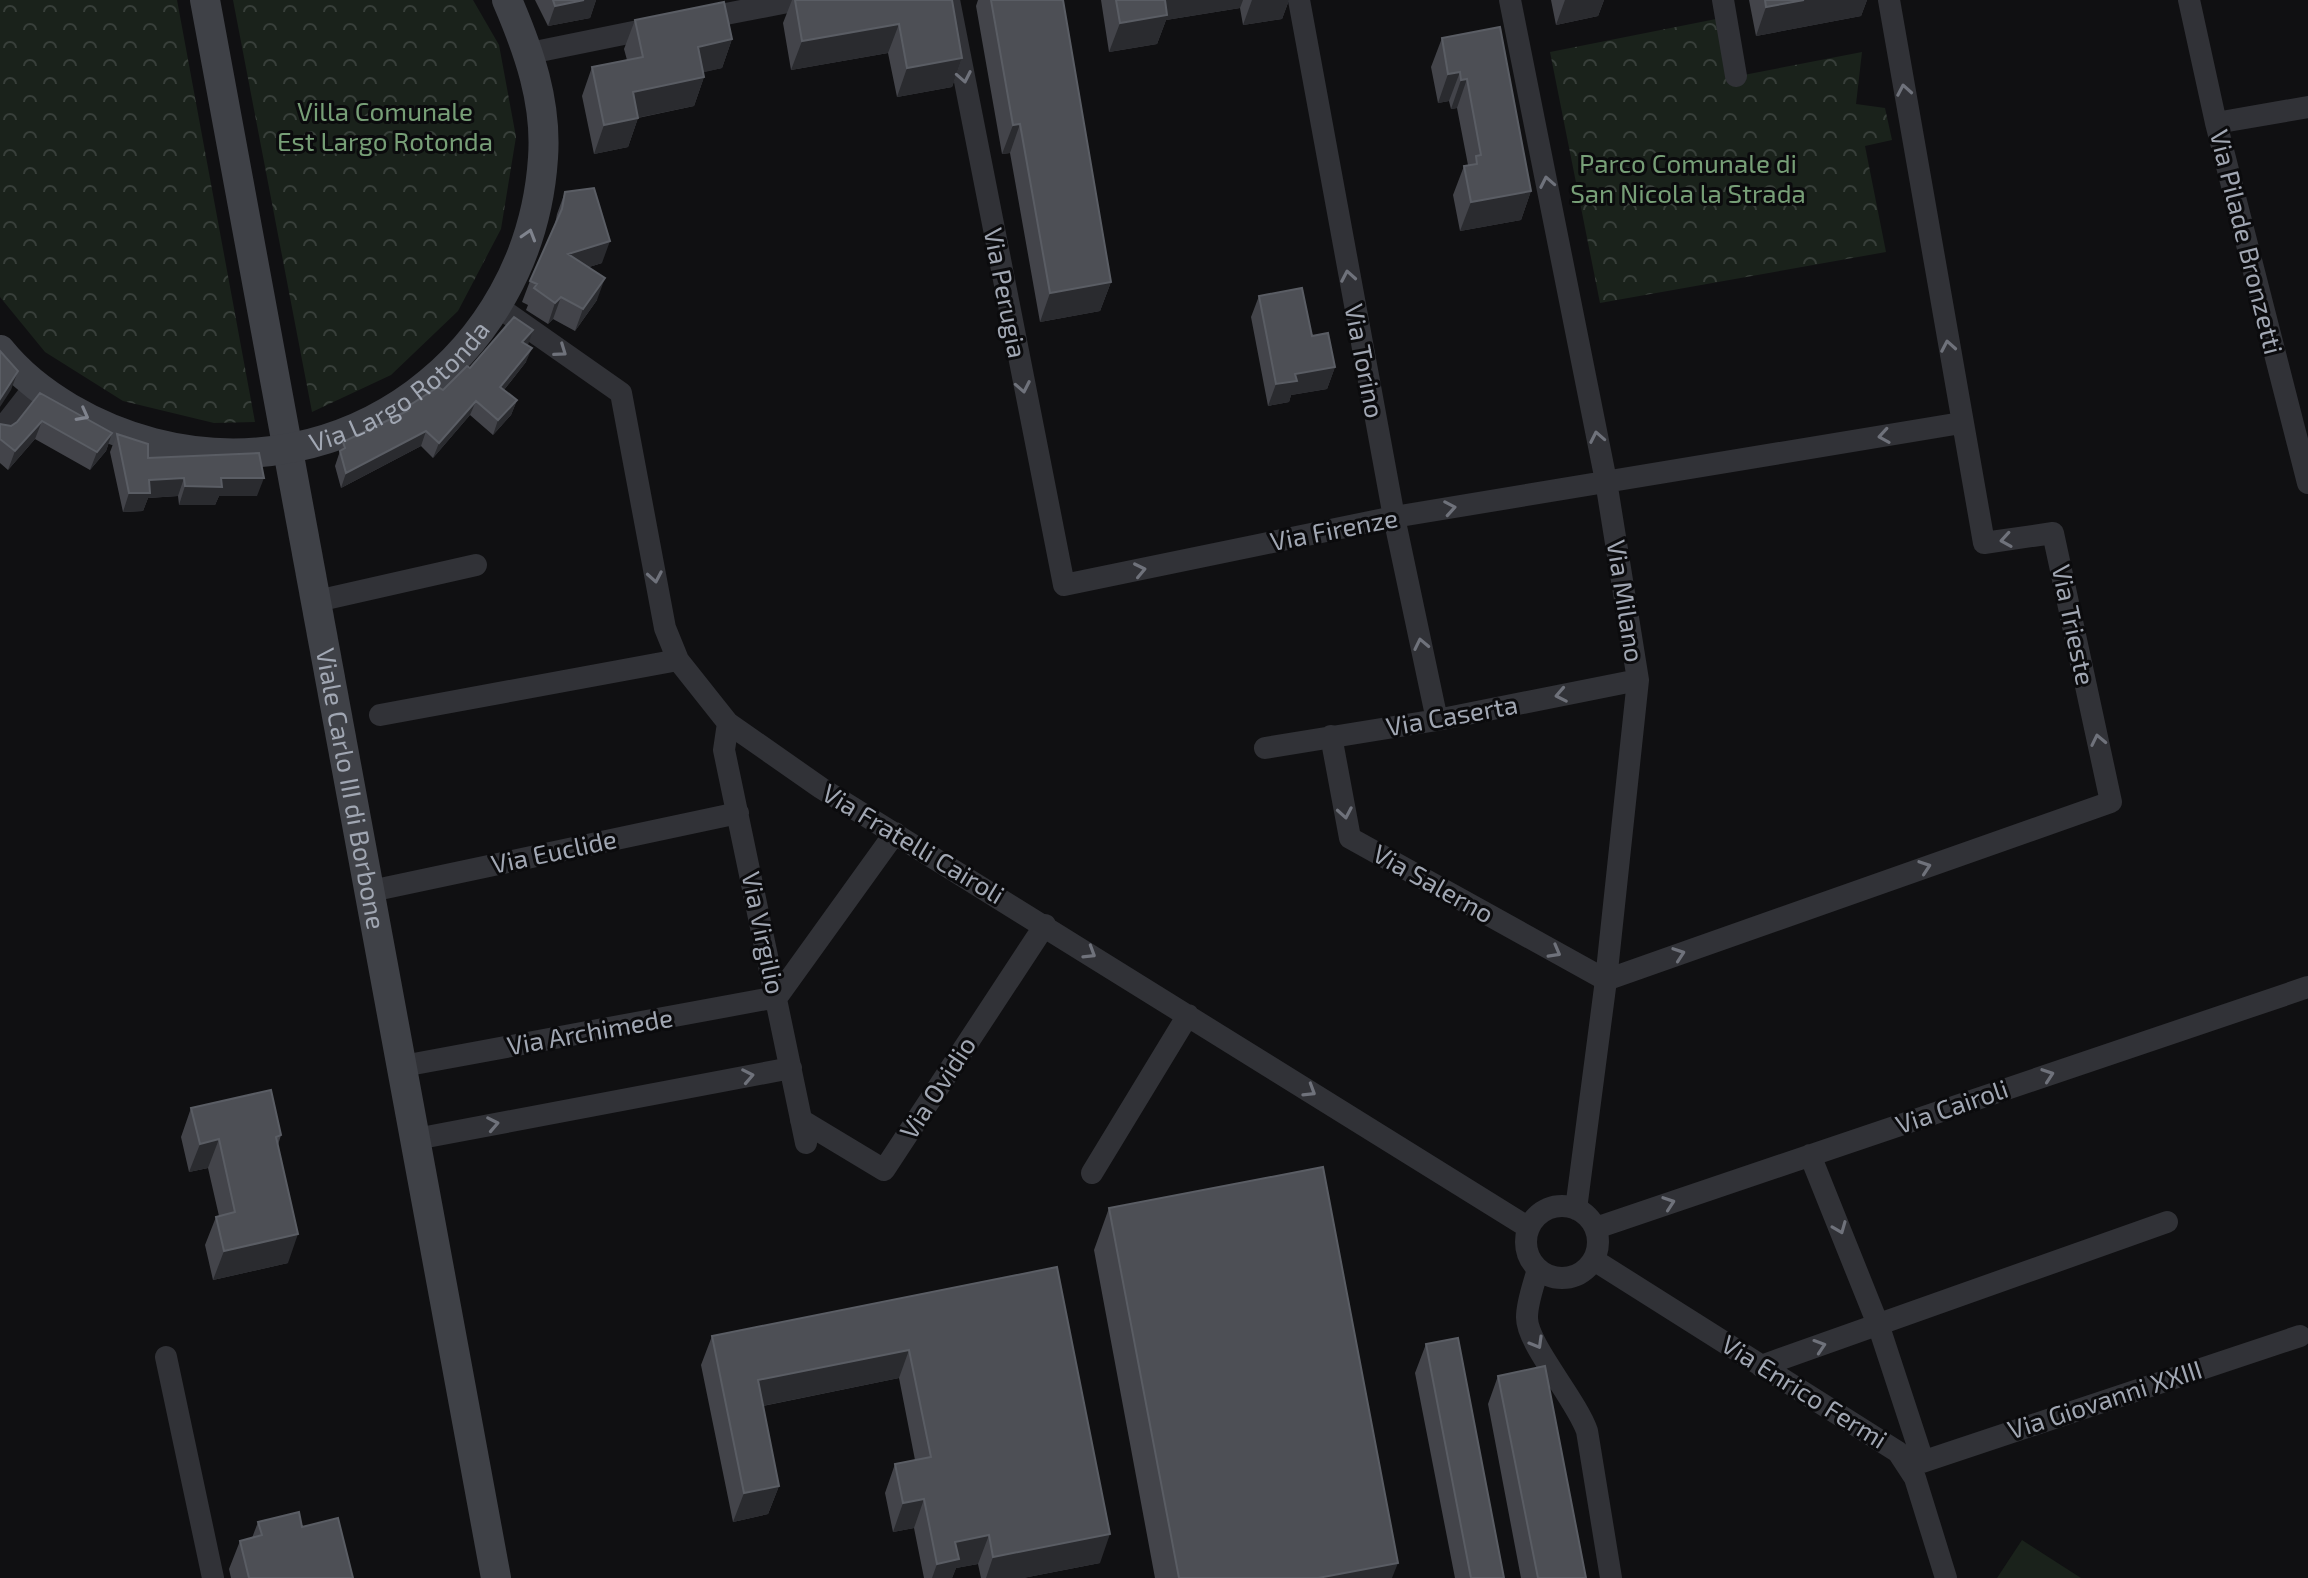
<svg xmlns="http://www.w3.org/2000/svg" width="2308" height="1578" viewBox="0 0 2308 1578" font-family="'Exo 2',sans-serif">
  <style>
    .grass { fill: #1a221b }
    .park { fill: url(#park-crowns) }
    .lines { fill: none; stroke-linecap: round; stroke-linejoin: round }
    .street { stroke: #313237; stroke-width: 22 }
    .secondary { stroke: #3f4147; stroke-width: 30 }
    .wall { fill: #43444a }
    .shaded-wall { fill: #2a2b2f }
    .building { fill: #4d4f55; stroke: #5a5d64; stroke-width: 2 }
    .oneway { stroke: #6f727b }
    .oneway2 { stroke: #7f838d }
    .labels { text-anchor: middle; stroke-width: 6; stroke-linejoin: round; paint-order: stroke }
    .park-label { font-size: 26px; fill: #779f77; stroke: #0b0b0d }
    .street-label { font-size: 26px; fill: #a1a7b3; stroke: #0b0b0d }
  </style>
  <defs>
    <pattern id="park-crowns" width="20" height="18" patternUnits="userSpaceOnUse" patternTransform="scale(2)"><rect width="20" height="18" fill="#1a221b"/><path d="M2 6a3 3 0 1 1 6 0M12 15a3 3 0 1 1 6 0" fill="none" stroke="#383f3a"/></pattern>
  </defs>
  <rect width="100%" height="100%" fill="#101012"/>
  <path class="grass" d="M2022 1540 2081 1578H1997Z"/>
  <path class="park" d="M0 0H177L255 422 214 423 123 401 45 352 0 297Z
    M233 0H473L499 45 516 137 501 229 458 311 391 375 312 412Z
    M1716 19 1728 78 1862 52 1856 104 1885 108 1892 140 1865 146 1886 252 1600 303 1550 52Z"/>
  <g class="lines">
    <path class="street" d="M949 0 1064 585 1394 517 1961 423
      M1299 0 1394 517 1437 720
      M1510 0 1606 481 1638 680 1606 980 1576 1209
      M1723 0 1736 76
      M2189 0 2216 123 2308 483
      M700 19 798 0
      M530 53 658 27
      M2216 123 2308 107
      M497 306 621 393 665 628 678 660 728 723 821 788 1529 1228
      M0 431 36 385
      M317 601 476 565
      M380 715 678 660
      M728 723 724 750 806 1143
      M1331 736 1350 838 1606 980 2111 802 2053 533 1984 543 1889 0
      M1265 748 1437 720 1638 680
      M371 891 738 813
      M403 1066 777 997 895 833
      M801 1120 884 1170 1045 925
      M416 1139 791 1068
      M1810 1155 1879 1327 1923 1461
      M1092 1173 1188 1015
      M1526 1242a36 36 0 1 1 72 0a36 36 0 1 1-72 0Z
      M1596 1228 2308 987
      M1594 1260 1898 1452 1915 1478 1946 1578
      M1538 1269C1534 1284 1527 1302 1527 1317 1526 1343 1576 1399 1587 1431L1611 1578
      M166 1357 213 1578
      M1761 1366 2167 1222
      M1910 1466 2300 1336"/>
    <g class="secondary">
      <path id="s1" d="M205 0 496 1578"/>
      <path id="s2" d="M0 350C37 396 97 428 153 443 346 493 530 356 543 158 547 102 529 51 507 0"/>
    </g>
  </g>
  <path class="wall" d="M535 0H596L590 18 548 26Z
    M792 0H952L962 58 952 87 897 97 888 53 791 70 783 23Z
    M978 0H1063L1111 282 1100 311 1040 322 1010 153 1002 154 976 6Z
    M1101 0H1289L1282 19 1243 25 1240 8 1166 20 1157 44 1109 52Z
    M1551 0H1604L1598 16 1556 25Z
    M1749 0H1867L1861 16 1756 36Z
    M635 20 732 39 722 68 703 72 704 77 694 106 638 118 628 147 594 154 582 96 592 67 627 60 624 49Z
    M1500 27 1531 191 1521 220 1460 231 1453 195 1464 166 1468 165 1457 108 1451 109 1449 101 1438 103 1431 67 1442 38Z
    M565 192 602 263 589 267 597 300 575 331 553 319 548 324 526 310 528 305 522 302 530 281 555 224 557 214Z
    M1259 296 1312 336 1335 367 1327 389 1291 395 1289 402 1268 406 1251 317Z
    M528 345 526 362 504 390 517 400 511 415 493 435 470 415 433 458 421 446 341 488 335 466 343 442 403 413 404 409 443 390 470 368Z
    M40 393 112 433 106 451 90 470 35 439 8 470 0 463V424L11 426 17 422Z
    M117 434 148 458 257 496H219L215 505H179L178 496 148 498 143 511 123 512 110 452Z
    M191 1108 281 1135 278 1145 288 1263 213 1280 205 1245 216 1217 219 1216 208 1168 189 1172 181 1137Z
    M1109 1208 1392 1578H1155L1094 1250Z
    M1057 1267 1100 1563 1023 1578H981L978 1564 956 1568 952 1578H924L914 1528 893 1532 885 1493 895 1464 915 1460 899 1378 763 1406 779 1486 768 1514 733 1522 701 1365 712 1336Z
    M1426 1344 1504 1578H1455L1415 1373Z
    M1498 1376 1586 1578H1521L1488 1404Z
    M258 1522 302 1527 353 1578H231L229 1569 240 1541 252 1538Z"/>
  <path class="shaded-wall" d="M584 0H596L590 18 548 26 555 6Z
    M1161 0H1243L1240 8 1166 20 1157 44 1109 52 1120 23Z
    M1252 0H1289L1282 19 1243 25Z
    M1565 0H1604L1598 16 1556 25Z
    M1804 0H1867L1861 16 1756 36 1766 7Z
    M899 24 888 53 791 70 802 41Z
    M732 39 722 68 688 76 698 47Z
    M962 58 952 87 897 97 907 68Z
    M1460 72 1449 101 1438 103 1448 74Z
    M704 77 694 106 622 121 633 92Z
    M1467 79 1457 108 1451 109 1461 80Z
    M638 118 628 147 594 154 604 125Z
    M1020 124 1010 153 1002 154 1013 125Z
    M1531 191 1521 220 1460 231 1471 202Z
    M610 241 602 263 560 276 568 254Z
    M605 278 597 300 575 331 583 309Z
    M1111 282 1100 311 1040 322 1050 293Z
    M561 297 553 319 548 324 555 303Z
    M533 330 528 345 522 342Z
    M532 348 526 362 495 401 500 387Z
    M1335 367 1327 389 1291 395 1289 402 1268 406 1276 384 1295 374Z
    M18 371 11 390 0 407V399Z
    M517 400 511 415 493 435 498 420Z
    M476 401 470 415 433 458 439 443Z
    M42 421 35 439 8 470 15 451Z
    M426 431 421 446 341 488 346 473Z
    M112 433 106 451 90 470 97 452Z
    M184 478 178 496 148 498 143 511 123 512 129 493 149 480Z
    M221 478H264L257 496H219L215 505H179L185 486Z
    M219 1139 208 1168 189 1172 200 1144Z
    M298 1234 288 1263 213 1280 224 1251Z
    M909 1350 899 1378 747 1409 758 1380Z
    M779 1486 768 1514 733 1522 744 1493Z
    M924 1499 914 1528 893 1532 903 1503Z
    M1110 1534 1100 1563 1023 1578H986L993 1557Z
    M989 1535 978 1564 956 1568 952 1578H932L937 1564 955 1542Z
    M1398 1563 1392 1578H1318Z"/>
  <path class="building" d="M553 0H584L555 6Z
    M795 0H952L962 58 907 68 899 24 802 41Z
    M991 0H1063L1111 282 1050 293 1020 124 1013 125Z
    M1116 0H1165L1167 15 1120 23Z
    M1765 0H1804L1766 7Z
    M724 2 732 39 698 47 704 77 633 92 638 118 604 125 592 67 643 57 635 20Z
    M1500 27 1531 191 1471 202 1464 166 1477 164 1476 156 1481 155 1467 79 1461 80 1460 72 1448 74 1442 38Z
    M594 188 610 241 568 254 605 278 583 309 561 297 555 303 534 288 537 284 530 281 562 209 565 192Z
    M1302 288 1312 336 1328 333 1335 367 1295 374 1297 381 1276 384 1259 296Z
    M514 317 533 330 522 342 532 348 500 387 517 400 498 420 476 401 439 443 426 431 346 473 340 451 345 448 343 442 407 411 404 409 438 387 443 390 467 366 470 368Z
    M0 351 18 371 0 399Z
    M40 393 112 433 97 452 42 421 15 451 0 439V424L11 426 17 422Z
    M117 434 148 444V458L259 453 264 478H221L222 487 185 486 184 478 149 480 150 493H129Z
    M271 1090 281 1135 276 1137 298 1234 224 1251 216 1217 235 1212 219 1139 200 1144 191 1108Z
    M1323 1167 1398 1563 1318 1578H1179L1109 1208Z
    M1057 1267 1110 1534 993 1557 989 1535 955 1542 959 1559 937 1564 924 1499 903 1503 895 1464 931 1457 909 1350 758 1380 779 1486 744 1493 712 1336Z
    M1458 1338 1504 1578H1471L1426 1344Z
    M1545 1366 1586 1578H1538L1498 1376Z
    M299 1512 302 1527 338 1518 353 1578H249L240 1541 262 1535 258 1522Z"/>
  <defs><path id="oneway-chevron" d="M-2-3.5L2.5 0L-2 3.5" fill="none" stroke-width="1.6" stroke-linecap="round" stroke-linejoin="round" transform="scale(2)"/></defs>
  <g class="oneway">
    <use href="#oneway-chevron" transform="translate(964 77) rotate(79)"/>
    <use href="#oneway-chevron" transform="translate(1904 90) rotate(-100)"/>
    <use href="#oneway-chevron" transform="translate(1547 182) rotate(-101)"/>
    <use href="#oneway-chevron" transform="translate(1348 276) rotate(-100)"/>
    <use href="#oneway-chevron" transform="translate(1948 346) rotate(-100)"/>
    <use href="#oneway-chevron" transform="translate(561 351) rotate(35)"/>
    <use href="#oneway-chevron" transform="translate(1023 387) rotate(79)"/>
    <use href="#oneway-chevron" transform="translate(1884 436) rotate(171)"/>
    <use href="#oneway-chevron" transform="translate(1597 437) rotate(-101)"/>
    <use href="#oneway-chevron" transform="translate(1450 508) rotate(-10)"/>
    <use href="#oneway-chevron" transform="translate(2006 540) rotate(171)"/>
    <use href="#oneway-chevron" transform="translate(1140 570) rotate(-12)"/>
    <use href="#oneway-chevron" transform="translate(655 577) rotate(80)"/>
    <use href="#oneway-chevron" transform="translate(1421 644) rotate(-102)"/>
    <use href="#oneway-chevron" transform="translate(1561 695) rotate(169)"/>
    <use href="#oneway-chevron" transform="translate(2098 740) rotate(-102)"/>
    <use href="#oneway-chevron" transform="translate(1345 813) rotate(80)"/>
    <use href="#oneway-chevron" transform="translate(1925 867) rotate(-19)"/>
    <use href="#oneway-chevron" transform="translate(1555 952) rotate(29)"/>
    <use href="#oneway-chevron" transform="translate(1090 953) rotate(32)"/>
    <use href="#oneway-chevron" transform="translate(1679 954) rotate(-19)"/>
    <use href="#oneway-chevron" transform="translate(2048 1075) rotate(-19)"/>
    <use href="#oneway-chevron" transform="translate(748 1076) rotate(-11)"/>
    <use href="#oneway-chevron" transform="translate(1310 1091) rotate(32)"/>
    <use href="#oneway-chevron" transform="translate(493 1124) rotate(-11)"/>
    <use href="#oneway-chevron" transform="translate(1669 1203) rotate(-19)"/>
    <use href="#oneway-chevron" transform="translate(1840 1228) rotate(68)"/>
    <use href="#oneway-chevron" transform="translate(1537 1343) rotate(60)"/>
    <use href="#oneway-chevron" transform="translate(1820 1346) rotate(-18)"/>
  </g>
  <g class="oneway2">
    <use href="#oneway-chevron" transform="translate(529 235) rotate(-73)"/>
    <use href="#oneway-chevron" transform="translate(83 415) rotate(28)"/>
  </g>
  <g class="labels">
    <g class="park-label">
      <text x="385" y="121">Villa Comunale<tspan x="385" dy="30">Est Largo Rotonda</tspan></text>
      <text x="1688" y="173">Parco Comunale di<tspan x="1688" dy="30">San Nicola la Strada</tspan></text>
    </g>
    <g class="street-label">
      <text transform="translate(2246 242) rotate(76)" y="9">Via Pilade Bronzetti</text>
      <text transform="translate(1005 293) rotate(79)" y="9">Via Perugia</text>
      <text transform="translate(1364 361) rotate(79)" y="9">Via Torino</text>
      <text dy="9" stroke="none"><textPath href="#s2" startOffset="448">Via Largo Rotonda</textPath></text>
      <text transform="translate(1334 530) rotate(-11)" y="9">Via Firenze</text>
      <text transform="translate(1625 601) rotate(81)" y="9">Via Milano</text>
      <text transform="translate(2073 625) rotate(78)" y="9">Via Trieste</text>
      <text transform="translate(1452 716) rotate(-10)" y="9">Via Caserta</text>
      <text dy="9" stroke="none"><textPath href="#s1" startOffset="802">Viale Carlo III di Borbone</textPath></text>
      <text transform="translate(913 844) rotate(31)" y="9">Via Fratelli Cairoli</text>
      <text transform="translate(554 852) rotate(-12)" y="9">Via Euclide</text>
      <text transform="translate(1433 884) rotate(29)" y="9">Via Salerno</text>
      <text transform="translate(763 933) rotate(78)" y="9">Via Virgilio</text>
      <text transform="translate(590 1032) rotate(-10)" y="9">Via Archimede</text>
      <text transform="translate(938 1088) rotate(-57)" y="9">Via Ovidio</text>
      <text transform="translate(1952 1107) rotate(-19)" y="9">Via Cairoli</text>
      <text transform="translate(1804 1392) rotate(32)" y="9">Via Enrico Fermi</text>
      <text transform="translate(2105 1400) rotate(-18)" y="9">Via Giovanni XXIII</text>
    </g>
  </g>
</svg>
